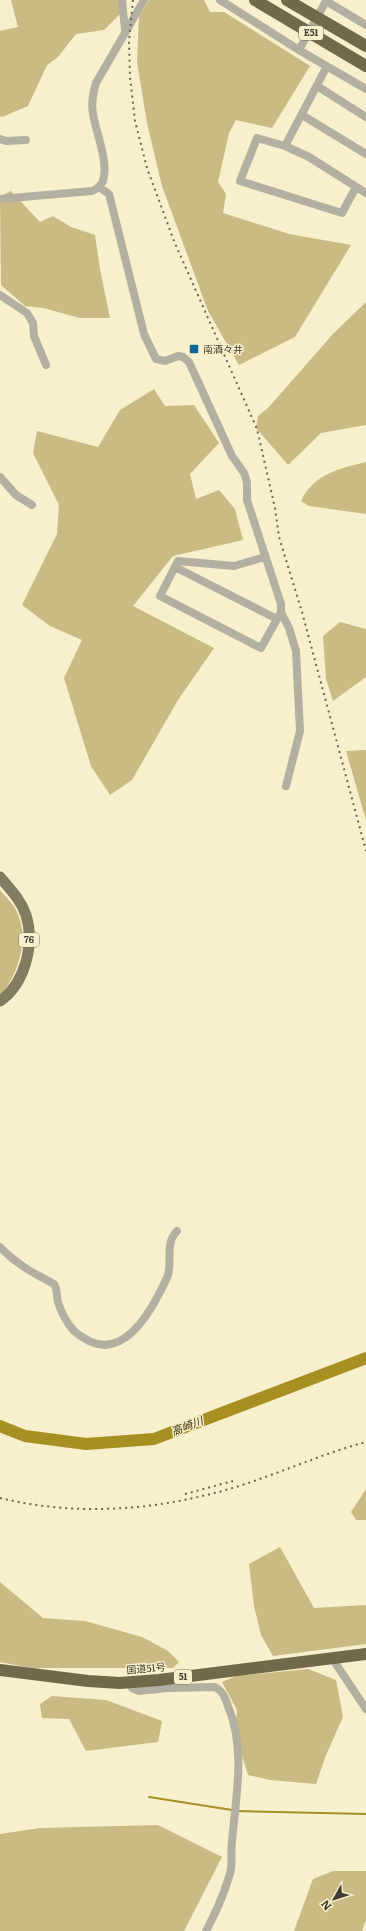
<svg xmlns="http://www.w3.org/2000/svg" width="366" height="1931" viewBox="0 0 366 1931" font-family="Literata,'Noto Sans JP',serif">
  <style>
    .green { fill: #c9bb83 }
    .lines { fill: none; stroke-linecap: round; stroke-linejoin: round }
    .stream { stroke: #a88f21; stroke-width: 2 }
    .river { stroke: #a88f21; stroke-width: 12 }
    .minor { stroke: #b4b0a1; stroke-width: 8 }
    .major { stroke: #827c61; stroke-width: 11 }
    .highway { stroke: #71694a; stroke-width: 12 }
    .rail { stroke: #6c6755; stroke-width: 2; stroke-dasharray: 2 4; stroke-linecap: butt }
    .poi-dot { fill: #126798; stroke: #f8efcc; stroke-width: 1.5 }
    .labels { text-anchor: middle; stroke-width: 3; stroke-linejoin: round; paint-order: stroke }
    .shield { fill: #f8efcc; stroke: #77725e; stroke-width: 1 }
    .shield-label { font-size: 9px; font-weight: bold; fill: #403c2f }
    .poi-label { font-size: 10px; fill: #403c2f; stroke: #f8efcc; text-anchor: start }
    .street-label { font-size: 10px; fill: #403c2f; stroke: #f8efcc }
    .water-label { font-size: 11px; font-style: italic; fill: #3a3002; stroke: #f8efcc }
  </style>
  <rect width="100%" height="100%" fill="#f8efcc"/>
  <path class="green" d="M11 0H124L122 12 104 30 76 34 58 57 47 65 28 106 2 117 0 116V31L18 27Z
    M149 0H204L210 12H224L310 66 272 128 236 120 229 133 218 182 226 194 223 213 289 234 351 245 295 337 239 365 208 311 162 186 147 123 137 62 139 17Z
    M11 191 40 222 53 216 71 227 95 235 100 269 110 318H80L43 308 25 306 1 285 0 196Z
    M366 302V425L321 433 288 465 256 428 258 416 268 408 333 334Z
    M154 389 165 406 194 405 219 443 190 474 196 499 219 490 235 509 243 540 173 556 133 606 214 648 178 700 132 780 110 795 91 766 64 678 82 640 50 626 22 605 57 534 59 505 33 453 37 431 98 447 120 410Z
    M366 462V514L309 506 301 501C315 473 339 469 366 462Z
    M340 622 366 629V677L333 701 326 679 323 636Z
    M366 750V820L346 751Z
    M0 890C6 897 13 904 17 912 30 940 18 974 0 996Z
    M366 1489V1520H356L351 1512Z
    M280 1547 314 1608 366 1605V1644L273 1656 261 1635 254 1606 249 1564Z
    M0 1582 43 1618 85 1621 142 1637 168 1651 179 1662 173 1668H31L0 1662Z
    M308 1669 336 1680 343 1717 326 1755 316 1784 270 1780 248 1775 235 1733 237 1710 222 1682 236 1676Z
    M52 1696 106 1700 162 1721 158 1742 86 1751 69 1719 42 1718 40 1704Z
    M158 1825 222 1857 184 1931H0V1834L40 1828Z
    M333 1871H366V1920L362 1931H294L313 1879Z"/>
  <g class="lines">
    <path class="stream" d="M149 1797 232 1810
      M237 1811 366 1814"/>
    <path class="river" d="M0 1426 25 1436 86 1444 154 1439 366 1358"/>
    <path class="minor" d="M122 0 125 30
      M220 0 299 50 366 89
      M299 50 326 1 366 25
      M317 86 366 117
      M302 115 366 154
      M0 139 6 141 26 140
      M285 146 327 66
      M99 187 109 194 144 334 156 359 165 361 178 356 183 357 189 362 232 456 244 473 247 482V500L281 604V612L289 628 296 651 300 731 286 786
      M356 187 342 213 240 181 257 138 285 146 309 157 366 193
      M0 199 92 191C97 189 101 186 103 181 109 162 96 133 93 114 91 103 93 93 96 83L144 0
      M0 295 27 313 33 323 34 336 46 365
      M0 477 16 495 32 505
      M265 557 234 566 178 561 160 596 261 648 281 612
      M175 567 277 619
      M0 1247C16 1264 33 1273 54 1284 58 1290 56 1295 58 1302 61 1312 67 1323 74 1331 78 1335 84 1338 89 1341 122 1357 146 1319 159 1294 162 1288 166 1281 168 1275 172 1260 165 1243 177 1231
      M332 1658 366 1709
      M130 1682 132 1688 139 1691 168 1688 215 1687C223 1691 225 1698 228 1706 246 1749 236 1796 232 1841 231 1850 232 1860 231 1869 226 1890 216 1912 206 1931"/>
    <path class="major" d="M0 877C10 889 21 900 26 915 35 944 25 984 0 1001"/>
    <path class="highway" d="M255 0 366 66
      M287 0 366 46
      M0 1670 88 1681 120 1683 159 1680 366 1654"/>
    <path class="rail" d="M133 0 129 41 130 77 135 121 147 168 174 241 257 429 275 508 279 537 302 612 366 851
      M185 1494 233 1481
      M0 1498C66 1514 136 1512 202 1496 258 1484 310 1457 366 1442"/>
  </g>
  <rect class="poi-dot" x="189" y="344" width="10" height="10" rx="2"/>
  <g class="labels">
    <g class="shield">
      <rect x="299" y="26" width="24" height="14" rx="3"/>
      <rect x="19" y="933" width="20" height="14" rx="3"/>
      <rect x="174" y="1670" width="18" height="14" rx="3"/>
    </g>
    <g class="shield-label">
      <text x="311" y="36">E51</text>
      <text x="29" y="943">76</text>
      <text x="183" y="1680">51</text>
    </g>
    <g class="poi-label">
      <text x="203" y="353">南酒々井</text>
    </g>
    <g class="street-label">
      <text transform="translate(146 1668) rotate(-5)" y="4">国道51号</text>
    </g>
    <g class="water-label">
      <text transform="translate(187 1426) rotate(-21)" y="4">高崎川</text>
    </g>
  </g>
  <g transform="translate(334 1899) rotate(231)" stroke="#f8efcc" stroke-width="3" paint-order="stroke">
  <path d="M0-3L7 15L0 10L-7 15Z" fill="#403c2f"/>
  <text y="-6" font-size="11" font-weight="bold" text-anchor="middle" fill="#403c2f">N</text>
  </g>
</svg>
